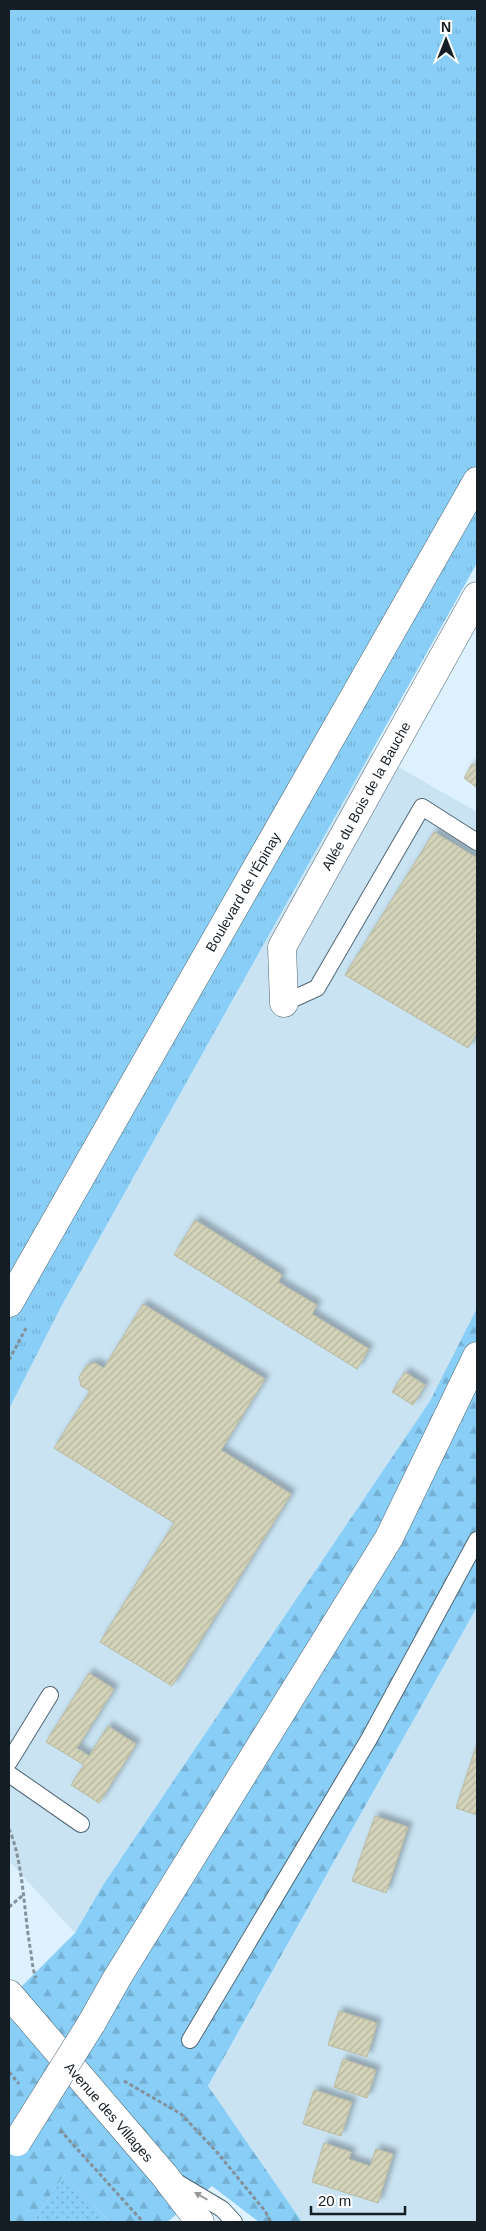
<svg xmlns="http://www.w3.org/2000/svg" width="486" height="2231" viewBox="0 0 486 2231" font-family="Arial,sans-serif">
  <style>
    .built { fill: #c9e3f2 }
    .grass { fill: url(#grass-tufts) }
    .forest { fill: url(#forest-firs) }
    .park { fill: url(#park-dots) }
    .building { fill: url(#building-hatch); stroke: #babaa1; filter: url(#shadow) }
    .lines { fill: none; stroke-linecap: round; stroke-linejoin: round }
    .lane-casing { stroke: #506774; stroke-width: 18 }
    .street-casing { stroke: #506774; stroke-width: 29 }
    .secondary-casing { stroke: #506774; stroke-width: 29 }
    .path { stroke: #82919a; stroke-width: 3; stroke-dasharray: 4 2.5; stroke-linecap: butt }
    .lane { stroke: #fff; stroke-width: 16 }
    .street { stroke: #fff; stroke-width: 28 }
    .secondary { stroke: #fff; stroke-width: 28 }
    .street-bridge-casing { stroke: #506774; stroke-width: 29; stroke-linecap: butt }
    .street-bridge { stroke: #fff; stroke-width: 28 }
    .oneway { fill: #969a9c }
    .labels { text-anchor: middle; stroke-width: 4.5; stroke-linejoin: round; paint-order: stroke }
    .street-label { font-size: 14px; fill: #151e24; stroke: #fff }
  </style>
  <defs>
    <pattern id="grass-tufts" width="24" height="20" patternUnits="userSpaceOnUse" patternTransform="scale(1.25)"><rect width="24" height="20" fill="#88cef6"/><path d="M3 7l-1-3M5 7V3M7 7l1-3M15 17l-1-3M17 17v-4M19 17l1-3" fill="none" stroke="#74b0d3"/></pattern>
    <pattern id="forest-firs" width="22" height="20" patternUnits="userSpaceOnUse" patternTransform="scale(1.25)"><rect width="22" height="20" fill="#88cef6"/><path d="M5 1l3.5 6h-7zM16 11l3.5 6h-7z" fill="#74b0d3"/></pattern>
    <pattern id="park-dots" width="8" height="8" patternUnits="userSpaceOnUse" patternTransform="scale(1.25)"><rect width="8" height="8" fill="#88cef6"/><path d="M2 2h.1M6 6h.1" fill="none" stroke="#74b0d3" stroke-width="1.8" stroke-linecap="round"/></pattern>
    <pattern id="building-hatch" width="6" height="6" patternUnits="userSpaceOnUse" patternTransform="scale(1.25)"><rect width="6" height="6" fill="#d3d3b9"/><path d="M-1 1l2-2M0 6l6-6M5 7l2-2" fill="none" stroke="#b4b59f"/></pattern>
    <filter id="shadow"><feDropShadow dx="4.5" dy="-4.5" stdDeviation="2.5" flood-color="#0004"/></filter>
  </defs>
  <rect width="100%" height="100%" fill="#ddf1fe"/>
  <path class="built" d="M372 752 477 812V1308L430 1401 103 1885 75 1933 9 1861V1409L62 1305Z
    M477 1607V2222H302L208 2087Z"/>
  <path class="grass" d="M9 9H477V563L62 1305 9 1409Z"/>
  <path class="forest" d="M477 1308V1607L208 2086 302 2222H259L212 2186 167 2222H110L64 2175 33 2222H9V1999L75 1933 103 1885 430 1401Z"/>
  <path class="park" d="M64 2175 110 2222H33Z"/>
  <path class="building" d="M472 764 477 767V788L464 778Z
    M434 832 477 858V1033L468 1048 345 975Z
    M195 1220 282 1275 278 1282 317 1305 312 1314 369 1349 357 1369 174 1255Z
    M143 1304 265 1379 221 1450 291 1494 172 1686 100 1642 174 1523 54 1448 90 1391 81 1386 79 1377 87 1365 95 1363 104 1368Z
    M405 1372 425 1385 413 1405 392 1392Z
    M89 1673 114 1689 77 1748 89 1756 108 1726 136 1744 99 1803 71 1785 84 1765 46 1742Z
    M477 1743V1815L456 1808Z
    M375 1816 408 1827 386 1893 352 1881Z
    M339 2011 377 2023 367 2057 328 2045Z
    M343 2059 376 2070 367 2098 334 2087Z
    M314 2090 352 2102 341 2136 303 2124Z
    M324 2143 351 2152 349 2159 370 2166 376 2149 393 2154 378 2203 312 2182Z"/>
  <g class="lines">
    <defs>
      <path id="lane" d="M284 1003 317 988 422 807 477 842
        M9 1762 50 1695
        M9 1774 81 1824
        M190 2040 369 1739 477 1540
        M175 2181 222 2209 234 2222"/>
      <path id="street" d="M284 1003 282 947 477 596
        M91 2024 117 1978 389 1538 477 1356"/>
      <path id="secondary" d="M9 1303 477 481
        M9 1994 164 2175 200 2222"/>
    </defs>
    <use href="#lane" class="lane-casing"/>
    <use href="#street" class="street-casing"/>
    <use href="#secondary" class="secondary-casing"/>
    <path class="path" d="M9 1360 26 1328
      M9 1829C23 1860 24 1912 30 1947 32 1957 32 1968 36 1978
      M9 1907 22 1896
      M9 2072 19 2084
      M124 2081 181 2114 216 2151 265 2211 271 2222
      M60 2130 143 2222"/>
    <use href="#lane" class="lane"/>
    <use href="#street" class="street"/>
    <use href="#secondary" class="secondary"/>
    <defs>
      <path id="street-bridge" d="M17 2142 91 2024"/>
    </defs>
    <use href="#street-bridge" class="street-bridge-casing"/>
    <use href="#street-bridge" class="street-bridge"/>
  </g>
  <defs><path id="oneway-solid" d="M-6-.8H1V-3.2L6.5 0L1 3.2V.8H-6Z" transform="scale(1.25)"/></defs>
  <use class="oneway" href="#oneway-solid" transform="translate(201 2196) rotate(-150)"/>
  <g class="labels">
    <g class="street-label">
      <text transform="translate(366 796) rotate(-61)" y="5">Allée du Bois de la Bauche</text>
      <text transform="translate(243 892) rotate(-60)" y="5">Boulevard de l'Épinay</text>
      <text transform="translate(109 2112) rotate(49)" y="5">Avenue des Villages</text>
    </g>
  </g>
  <rect width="486" height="2231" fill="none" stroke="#151e24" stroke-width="20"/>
  <g transform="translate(446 40)" stroke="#ffffff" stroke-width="4" paint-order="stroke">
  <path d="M0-4L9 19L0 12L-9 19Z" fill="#151e24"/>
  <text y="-8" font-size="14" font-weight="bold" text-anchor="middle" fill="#151e24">N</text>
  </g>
  <path d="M311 2206v8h94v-8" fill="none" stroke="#151e24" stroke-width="2.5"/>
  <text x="318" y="2206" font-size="15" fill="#151e24" stroke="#ffffff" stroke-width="4" paint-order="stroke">20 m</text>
</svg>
